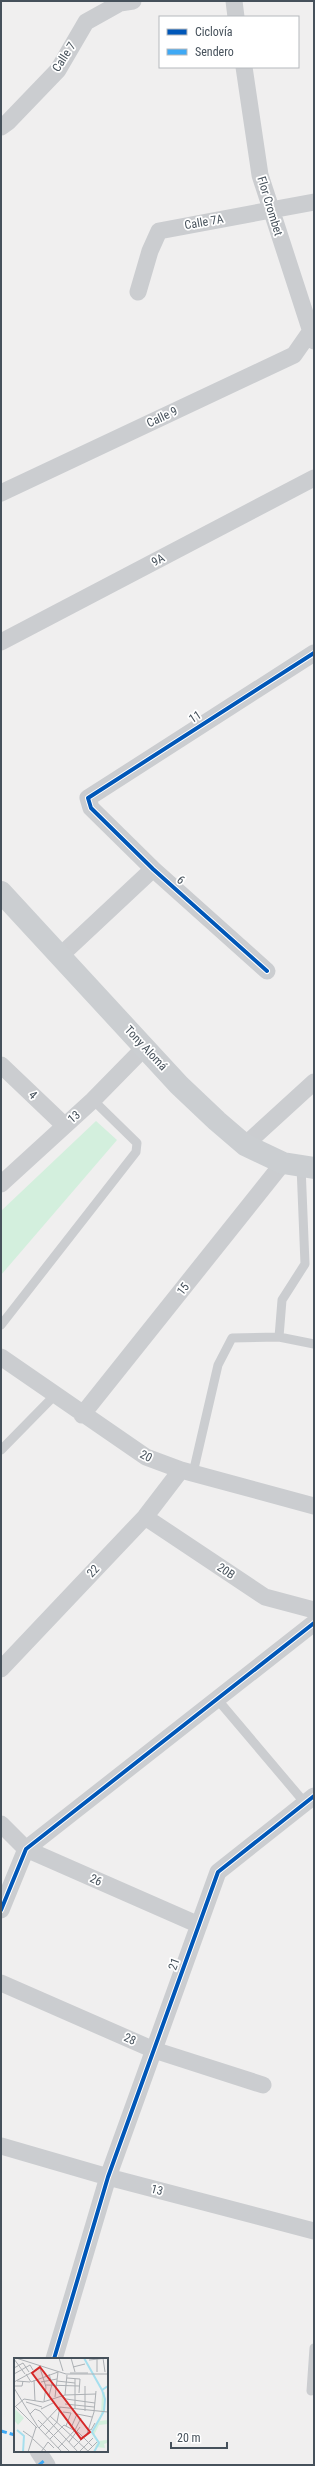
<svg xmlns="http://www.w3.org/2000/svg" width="315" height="2466" viewBox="0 0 315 2466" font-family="'Roboto Condensed',sans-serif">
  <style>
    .green { fill: #d3efdd }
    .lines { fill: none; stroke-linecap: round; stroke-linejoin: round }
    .lane { stroke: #cbcdd0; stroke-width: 9 }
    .street { stroke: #cbcdd0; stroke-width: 17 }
    .secondary { stroke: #cbced1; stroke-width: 22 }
    .quiet { stroke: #3fa9f5; stroke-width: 3; stroke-dasharray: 6 3; stroke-linecap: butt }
    .cycleway-casing { stroke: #fff; stroke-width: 6 }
    .cycleway { stroke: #0057b8; stroke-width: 4 }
    .labels { text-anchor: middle; stroke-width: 3.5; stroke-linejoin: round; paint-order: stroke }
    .street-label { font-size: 12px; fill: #46515b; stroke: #fff }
    .inset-river { fill: none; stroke: #a6dfee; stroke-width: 2 }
    .inset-road { fill: none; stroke: #acb0b4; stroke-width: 1 }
    .view { fill: #d62828; fill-opacity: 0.15; stroke: #d62828; stroke-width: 2 }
    .inset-edge { fill: none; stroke: #46515b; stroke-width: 2 }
  </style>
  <rect width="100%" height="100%" fill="#f0efef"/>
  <path class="green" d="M96 1121 117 1140 1 1275V1211Z"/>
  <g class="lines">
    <path class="lane" d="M1 1325 136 1152 137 1143 93 1100
      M279 1337 282 1300 305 1264 301 1166
      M1 1450 55 1395
      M193 1473 218 1365 232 1338 279 1337 314 1344
      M217 1699 305 1803
      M311 2391 314 2348"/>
    <path class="street" d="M234 1 236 17
      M244 67 260 175 314 341
      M1 127 8 122 58 70 86 22 120 3 133 1
      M138 292 150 251 159 231 314 202
      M1 493 294 355 310 332H314
      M1 642 314 478
      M60 956 153 869
      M267 971 153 869 91 808 88 798 314 653
      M1 1065 64 1125
      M245 1145 314 1082
      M1 1184 93 1100 145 1047
      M1 1357 146 1457 181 1470 314 1506
      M82 1415 283 1163
      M145 1517 265 1597 314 1610
      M1 1669 145 1517 181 1470
      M1 1824 26 1849 199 1925
      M1 1910 26 1849 314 1623
      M1 1983 154 2050 263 2085
      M1 2146 108 2177 314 2231
      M54 2359 108 2177 218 1872 314 1796
      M38 2451 47 2465"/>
    <path class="secondary" d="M1 892 179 1085 217 1121 245 1145 283 1163 314 1168"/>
    <path class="quiet" d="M1 2431 15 2435
      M39 2465 45 2460"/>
    <defs>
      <path id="cycleway" d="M267 971 153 869 91 808 88 798 314 653
        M1 1910 26 1849 314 1623
        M54 2359 108 2177 218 1872 314 1796"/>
    </defs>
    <use href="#cycleway" class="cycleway-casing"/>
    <use href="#cycleway" class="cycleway"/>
  </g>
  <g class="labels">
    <g class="street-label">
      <text transform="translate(64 57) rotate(-57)" y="4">Calle 7</text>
      <text transform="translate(270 206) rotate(73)" y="4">Flor Crombet</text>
      <text transform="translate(204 222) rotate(-10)" y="4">Calle 7A</text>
      <text transform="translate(162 417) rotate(-25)" y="4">Calle 9</text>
      <text transform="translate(158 560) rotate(-28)" y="4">9A</text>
      <text transform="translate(195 717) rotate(-33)" y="4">11</text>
      <text transform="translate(181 880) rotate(42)" y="4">6</text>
      <text transform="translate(146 1048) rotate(47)" y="4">Tony Alomá</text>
      <text transform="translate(33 1095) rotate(44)" y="4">4</text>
      <text transform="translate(74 1117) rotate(-40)" y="4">13</text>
      <text transform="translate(183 1289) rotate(-51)" y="4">15</text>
      <text transform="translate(146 1456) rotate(27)" y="4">20</text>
      <text transform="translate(93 1571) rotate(-47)" y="4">22</text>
      <text transform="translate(226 1571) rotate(34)" y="4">20B</text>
      <text transform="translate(96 1880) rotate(24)" y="4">26</text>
      <text transform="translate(174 1964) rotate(-70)" y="4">21</text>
      <text transform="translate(130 2039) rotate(24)" y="4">28</text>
      <text transform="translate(157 2190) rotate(15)" y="4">13</text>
    </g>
  </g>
  <g transform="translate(14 2358)">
    <rect width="94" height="94" fill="#f0efef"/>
    <path d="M91 34V50L86 63 94 62V66L85 67 80 77 85 83 93 82V85L90 86 91 90 82 89 80 94 82 86 84 85 77 75 87 57 88 35ZM0 50 10 60 4 67 0 62Z" fill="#d3efdd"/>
    <path class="inset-river" d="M70 0 88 32 94 28M3 72 10 78 9 94M80 94 85 85 78 74 90 53 91 41 88 32"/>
    <path class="inset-road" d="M2 0 52 16H94M45 0 49 13M57 0 61 14M83 0V14M89 0 91 14M0 1 11 16M75 2 94 0M59 9 71 6M0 10 9 5 15 14M56 15H74M0 16 16 7 19 12M12 16 17 24 44 14 41 39M53 20 66 21 65 35M20 22 21 43M3 23 16 24M43 23 61 25M0 24 26 10 32 29 30 43M27 24 43 21M32 27 65 28M0 28H8L9 23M71 28V53M0 30 24 69 48 94M51 37 53 17M35 38 38 26 35 16M49 38 52 41 81 45M12 44 28 49M51 46 80 49M0 47 23 70M2 48 10 41 29 44 51 37 82 36M27 51 41 44M61 51V21M26 53 64 94M49 54 57 55 52 68M16 56 21 51 26 53M36 58 75 94M24 62 56 94M25 70 45 49 94 54M57 70 63 56 78 59M73 70 77 72 81 65M9 73 19 80M31 77 43 64 46 49M19 81 33 94M36 81 50 67 65 75 79 89M55 84 66 69M60 89 73 76 80 54 82 33M44 90 61 72 67 60M74 93 83 84M14 94 22 69M27 94 34 84 40 90M65 94 79 80"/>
    <path class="view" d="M26 9 76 74 67 81 18 15Z"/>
    <rect width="94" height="94" class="inset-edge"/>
  </g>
  <rect width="315" height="2466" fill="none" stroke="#46515b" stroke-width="4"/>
  <rect x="159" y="16" width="140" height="52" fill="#ffffff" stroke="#b5b9bd"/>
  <rect x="167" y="29" width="20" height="6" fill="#0057b8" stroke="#b5b9bd"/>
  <text x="195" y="36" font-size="12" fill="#46515b">Ciclovía</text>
  <rect x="167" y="49" width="20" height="6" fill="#3fa9f5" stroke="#b5b9bd"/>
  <text x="195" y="56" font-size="12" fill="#46515b">Sendero</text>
  <path d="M171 2442v6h56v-6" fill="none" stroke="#46515b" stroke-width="2"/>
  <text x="177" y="2442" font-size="12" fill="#46515b" stroke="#ffffff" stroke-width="3" paint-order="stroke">20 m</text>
</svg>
